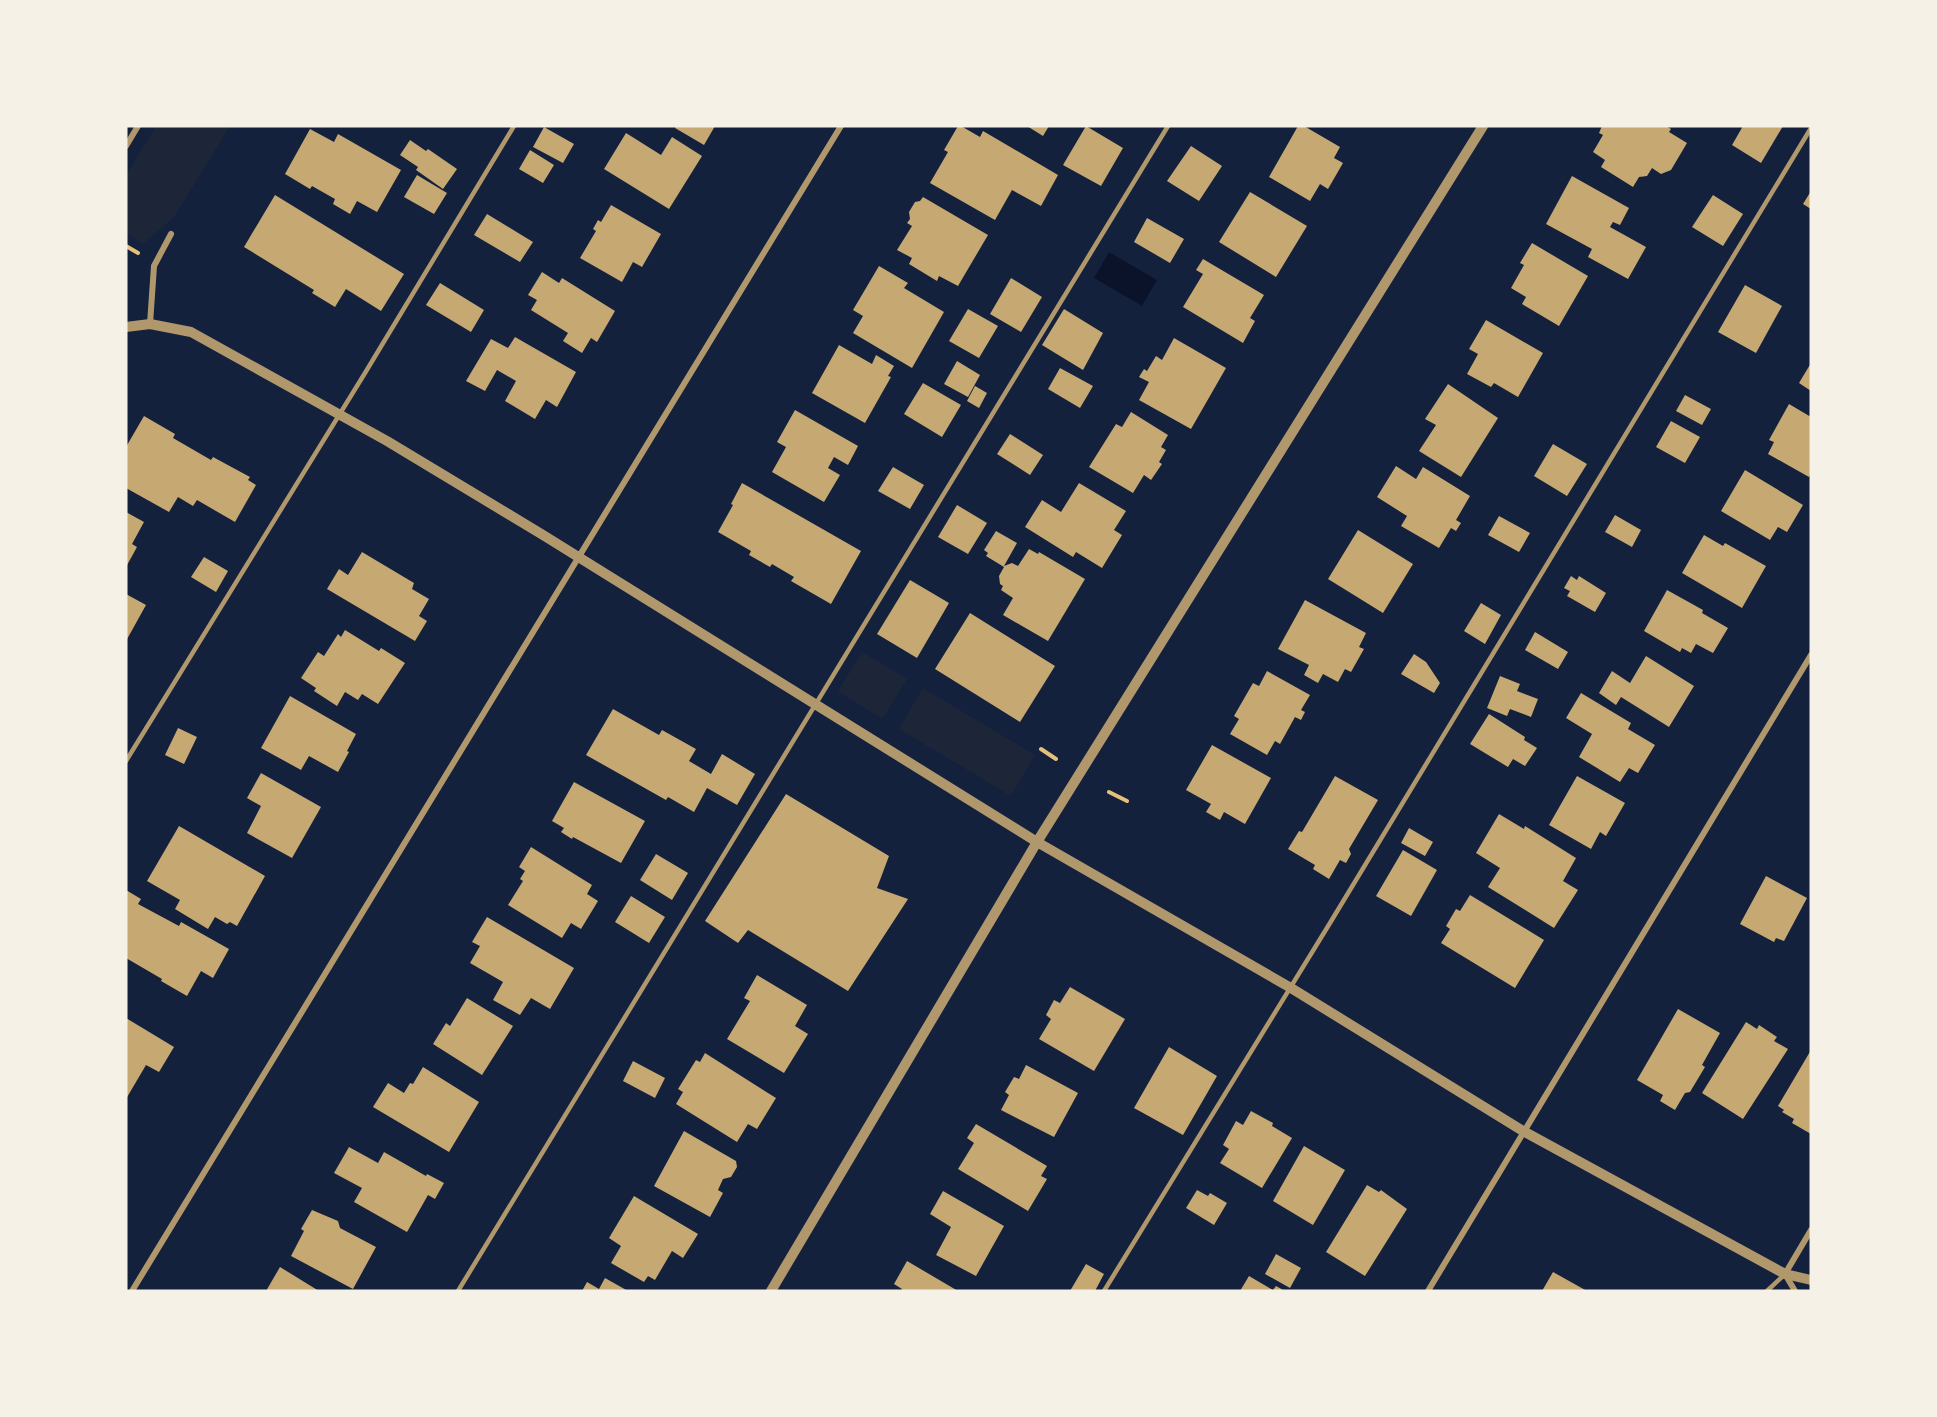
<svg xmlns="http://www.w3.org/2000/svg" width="1937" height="1417" viewBox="0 0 1937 1417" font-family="'Asap Condensed',sans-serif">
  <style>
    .green { fill: #1d2539 }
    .water { fill: #0b132b }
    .building { fill: #c6a872 }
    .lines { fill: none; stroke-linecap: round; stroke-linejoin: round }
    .path { stroke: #e5c07b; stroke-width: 4 }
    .service { stroke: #b1986c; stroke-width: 4.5 }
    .minor { stroke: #b1986c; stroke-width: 6 }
    .tertiary { stroke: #b1986c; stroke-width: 10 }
  </style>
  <rect width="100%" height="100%" fill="#14213d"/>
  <path class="green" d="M156 126H230L174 217 143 244 126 233V175Z
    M862 652 907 679 882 719 838 691Z
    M923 688 1035 755 1011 796 899 729Z"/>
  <path class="water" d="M1109 252 1157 280 1142 306 1094 278Z"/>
  <path class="building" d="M676 126H715L704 145 675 128Z
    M958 126H961L980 137 983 131 1058 175 1041 206 1012 190 995 220 930 183 948 152 944 150Z
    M1027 126H1049L1043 136Z
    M1086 126 1123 148 1101 186 1063 165Z
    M1298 126H1304L1340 147 1334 158 1343 163 1328 189 1320 184 1310 201 1269 177Z
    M1602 126H1666L1671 129 1669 132 1687 143 1671 170 1661 174 1652 168 1647 176 1639 177 1633 187 1601 167 1605 160 1593 152 1603 135 1599 133Z
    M1743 126H1783L1761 163 1732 145Z
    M544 127 574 144 563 163 533 147Z
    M310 129 334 142 338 134 401 170 377 212 357 201 350 214 333 204 335 199 312 186 310 189 285 174Z
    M626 133 661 155 672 137 702 156 669 209 604 169Z
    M410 140 426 151 428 149 457 169 443 189 416 170 418 167 400 155Z
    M1191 146 1222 166 1199 201 1167 181Z
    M530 150 554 165 543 183 519 169Z
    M417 175 447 193 434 214 404 197Z
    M1572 176 1629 208 1620 225 1613 222 1610 227 1646 247 1628 279 1588 257 1592 249 1546 224Z
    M1811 191V209L1803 204Z
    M1250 192 1307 226 1276 277 1219 242Z
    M275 195 404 274 381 311 346 289 335 307 312 293 314 290 244 247Z
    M1713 195 1743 214 1723 246 1692 227Z
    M923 197 988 235 958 286 939 276 937 281 909 264 912 258 897 250 912 226 907 223 910 219 909 212 915 202 920 201Z
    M611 205 661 234 642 267 633 262 622 282 580 258 596 231 593 229 598 220 601 222Z
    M487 214 533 242 520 262 474 235Z
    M1147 218 1184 239 1170 263 1134 242Z
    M1532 243 1588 276 1559 326 1522 304 1526 297 1511 288 1524 265 1520 263Z
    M1203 259 1264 295 1250 318 1255 321 1243 343 1183 307 1203 274 1196 270Z
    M879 266 908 283 904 288 944 312 912 368 853 333 863 316 853 310Z
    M542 272 559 283 562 278 615 311 597 342 591 338 582 353 563 341 568 333 531 310 537 300 528 295Z
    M1011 278 1042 297 1021 332 990 314Z
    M440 283 484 310 471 332 426 305Z
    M1745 285 1782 306 1756 353 1718 332Z
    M968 309 998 326 979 358 949 341Z
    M1064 309 1103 333 1083 370 1042 345Z
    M1486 320 1543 353 1518 397 1494 383 1491 387 1467 374 1478 354 1469 349Z
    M515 337 576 372 557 407 546 400 535 419 505 401 516 381 497 370 485 391 466 381 491 339 508 348Z
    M1174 338 1226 368 1191 429 1139 400 1149 382 1139 377 1144 369 1147 371 1156 356 1162 360Z
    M839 345 872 364 876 355 894 366 888 376 891 377 865 423 812 393Z
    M957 361 980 375 968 397 944 384Z
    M1811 363V391L1799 383Z
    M1060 368 1093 386 1080 408 1048 389Z
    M923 383 961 405 942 437 904 414Z
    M1448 384 1498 418 1461 477 1419 451 1436 425 1425 419Z
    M975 386 987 393 979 408 967 401Z
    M1685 395 1711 409 1702 425 1676 411Z
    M1789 404 1811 417V473L1809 477 1768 454 1774 442 1769 440Z
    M795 410 858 446 848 465 834 457 828 468 840 475 824 502 772 472 786 447 777 442Z
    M1131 412 1168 435 1161 447 1166 450 1159 462 1162 464 1151 480 1144 475 1133 493 1089 467 1116 424 1122 427Z
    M144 416 175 434 173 438 211 460 213 457 250 477 248 480 256 485 235 522 197 500 193 506 178 497 169 512 126 488V447Z
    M1671 421 1700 437 1685 463 1656 447Z
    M1010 434 1043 455 1030 475 997 454Z
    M1553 444 1587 464 1567 496 1534 476Z
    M1396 466 1416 479 1423 467 1470 496 1456 520 1461 523 1456 531 1451 528 1439 548 1401 526 1407 516 1377 497Z
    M893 467 924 485 910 509 878 491Z
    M1745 470 1803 505 1787 532 1778 527 1770 540 1721 511Z
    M742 483 861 551 831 604 791 581 794 577 772 564 770 567 749 555 751 551 718 532 733 505 731 504Z
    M1079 483 1126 511 1114 530 1122 535 1102 568 1076 552 1073 557 1025 527 1042 500 1061 512Z
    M957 505 987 523 968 554 938 537Z
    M126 512 144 522 132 544 137 547 126 567Z
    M1615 515 1641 530 1632 547 1605 532Z
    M1499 516 1530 533 1519 552 1488 535Z
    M1358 530 1413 564 1383 613 1328 579Z
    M996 531 1017 543 1004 566 1012 563 1018 566 1029 549 1038 554 1039 552 1085 579 1048 641 1003 615 1013 598 1001 590 1003 586 1000 584 999 576 1004 567 986 556 988 553 984 550Z
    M1704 535 1723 546 1725 543 1766 566 1742 608 1682 573Z
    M362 552 414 583 412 589 429 599 419 616 427 621 415 641 327 589 339 569 348 575Z
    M204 557 228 571 216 592 191 577Z
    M1571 576 1577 580 1579 576 1606 593 1595 612 1567 596 1570 591 1564 588Z
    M910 580 949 603 917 658 877 634Z
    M1667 590 1703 610 1702 613 1728 628 1713 653 1696 644 1691 653 1682 648 1680 652 1644 631Z
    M126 594 146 605 126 641Z
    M1305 600 1366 633 1359 647 1364 649 1351 672 1345 669 1338 682 1323 674 1318 683 1304 675 1309 665 1278 649Z
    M1481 603 1501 615 1485 644 1464 631Z
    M970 613 1055 666 1020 722 935 669Z
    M345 630 379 651 381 648 405 663 378 704 362 694 358 700 345 692 337 706 314 691 316 688 301 678 318 652 324 656 338 634 341 637Z
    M1535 632 1568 652 1558 669 1525 650Z
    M1414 654 1426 662 1440 683 1434 693 1401 674Z
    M1646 656 1694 686 1669 727 1621 697 1616 705 1599 693 1612 671 1630 683Z
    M1267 671 1310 695 1301 710 1305 712 1301 720 1295 717 1280 744 1275 741 1267 755 1230 734 1239 719 1234 716 1253 683 1259 686Z
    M1500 676 1520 684 1517 691 1538 699 1531 717 1510 709 1507 716 1487 708Z
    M1581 693 1631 723 1628 729 1655 745 1638 773 1629 768 1620 782 1579 757 1592 734 1566 718Z
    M290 696 356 734 347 751 349 752 338 772 309 756 301 770 261 748Z
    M613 709 659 735 662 730 696 749 689 761 711 774 722 754 755 774 737 805 707 788 694 812 668 797 666 800 586 755Z
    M1489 714 1525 737 1524 740 1537 748 1525 766 1513 759 1508 767 1470 744Z
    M178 728 197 737 184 764 165 755Z
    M1212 745 1271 778 1245 824 1224 812 1220 820 1206 812 1211 804 1186 790Z
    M261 773 321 807 292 858 247 833 261 806 247 798Z
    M1335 776 1378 800 1349 849 1351 854 1346 863 1340 860 1329 879 1313 869 1315 865 1288 849 1299 831 1302 832Z
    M1577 776 1625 803 1606 836 1600 832 1591 849 1549 825Z
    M574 782 645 821 621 863 573 837 572 839 561 832 564 828 552 821Z
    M786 794 889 856 877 888 908 899 848 991 748 930 738 943 705 921Z
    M1499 814 1524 829 1525 826 1576 858 1563 881 1578 890 1554 928 1488 887 1500 868 1476 853Z
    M179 826 265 876 237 926 230 922 227 924 215 917 208 929 175 909 180 900 147 881Z
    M1409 828 1433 842 1425 856 1401 843Z
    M531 847 592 885 587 894 598 901 581 929 571 923 562 938 508 905 523 881 520 879 525 871 519 867Z
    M1403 850 1437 870 1411 916 1376 896Z
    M656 854 688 873 672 900 640 880Z
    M1766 876 1807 898 1784 941 1776 938 1774 942 1740 924Z
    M126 890 141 899 138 904 179 926 181 922 229 949 213 978 201 971 187 996 161 981 162 979 126 958Z
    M1470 895 1544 940 1515 988 1441 943 1450 929 1446 926 1456 909 1460 911Z
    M631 896 665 917 649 943 615 922Z
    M487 917 574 968 550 1009 531 998 520 1015 493 1000 503 982 470 963 480 946 472 942Z
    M757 975 807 1005 795 1026 808 1034 784 1073 727 1039 750 1001 744 998Z
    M1070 987 1125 1019 1094 1071 1039 1039 1051 1019 1046 1015 1054 1000 1060 1003Z
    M467 998 513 1026 482 1075 433 1044 446 1023 450 1026Z
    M1678 1009 1720 1033 1702 1065 1705 1067 1690 1092 1685 1093 1675 1110 1660 1101 1663 1095 1637 1080Z
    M126 1018 174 1047 159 1072 146 1065 126 1099Z
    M1746 1022 1757 1029 1759 1025 1777 1037 1774 1041 1788 1049 1743 1119 1702 1093Z
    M1169 1047 1217 1076 1183 1135 1134 1108Z
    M1811 1050V1134L1792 1123 1794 1119 1782 1112 1784 1110 1778 1106Z
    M705 1053 776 1098 757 1129 748 1124 737 1142 676 1104 683 1092 678 1089 696 1060 700 1062Z
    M633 1061 665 1078 655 1098 623 1081Z
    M1026 1065 1078 1093 1054 1137 1001 1110 1009 1095 1005 1092 1014 1077 1019 1079Z
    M423 1067 479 1102 449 1152 373 1107 388 1083 404 1093 410 1083 413 1084Z
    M1251 1111 1273 1123 1272 1126 1292 1138 1262 1188 1220 1163 1229 1149 1223 1145 1236 1121 1243 1125Z
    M976 1124 1047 1166 1041 1176 1047 1179 1028 1211 958 1169 974 1143 967 1138Z
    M684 1131 736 1161 737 1167 731 1177 723 1179 718 1190 723 1193 710 1217 654 1186Z
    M1304 1146 1345 1170 1313 1225 1273 1201Z
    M349 1147 378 1163 384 1152 426 1176 427 1174 444 1183 435 1199 428 1195 407 1232 354 1202 362 1188 334 1173Z
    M1367 1185 1379 1192 1381 1190 1407 1209 1365 1276 1326 1252Z
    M1197 1190 1208 1196 1210 1193 1227 1203 1214 1225 1186 1208Z
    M943 1191 1004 1226 976 1276 936 1255 951 1227 930 1214Z
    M634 1196 698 1234 683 1258 672 1251 655 1280 648 1276 644 1282 611 1263 621 1246 609 1238Z
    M312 1210 338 1221 340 1228 376 1247 353 1289 291 1256 304 1231 301 1229Z
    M1276 1254 1301 1268 1290 1288 1265 1274Z
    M907 1261 958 1291H901L902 1289 894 1284Z
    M1086 1264 1104 1274 1095 1291H1070Z
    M280 1267 319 1291H266Z
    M1553 1272 1587 1291H1542Z
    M1249 1276 1273 1290 1276 1286 1285 1291H1240Z
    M605 1278 628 1291H582L587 1282 599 1289Z"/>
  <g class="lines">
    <path class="path" d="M126 246 138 253
      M1041 749 1056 759
      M1109 792 1127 801"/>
    <path class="service" d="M126 761 365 373 514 126
      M458 1291 1168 126
      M1104 1291 1330 923 1811 128
      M1767 1291 1785 1274"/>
    <path class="minor" d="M126 146 138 126
      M150 324 154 266 171 234
      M132 1291 841 126
      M1428 1291 1811 655
      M1795 1291 1785 1274 1811 1230"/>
    <path class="tertiary" d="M126 327 150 324 191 332 387 441 543 535 1037 842 1291 988 1523 1131 1785 1274 1811 1280
      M771 1291 1037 842 1483 126"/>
  </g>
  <rect width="1937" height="1417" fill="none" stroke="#f6f1e7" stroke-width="255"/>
</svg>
